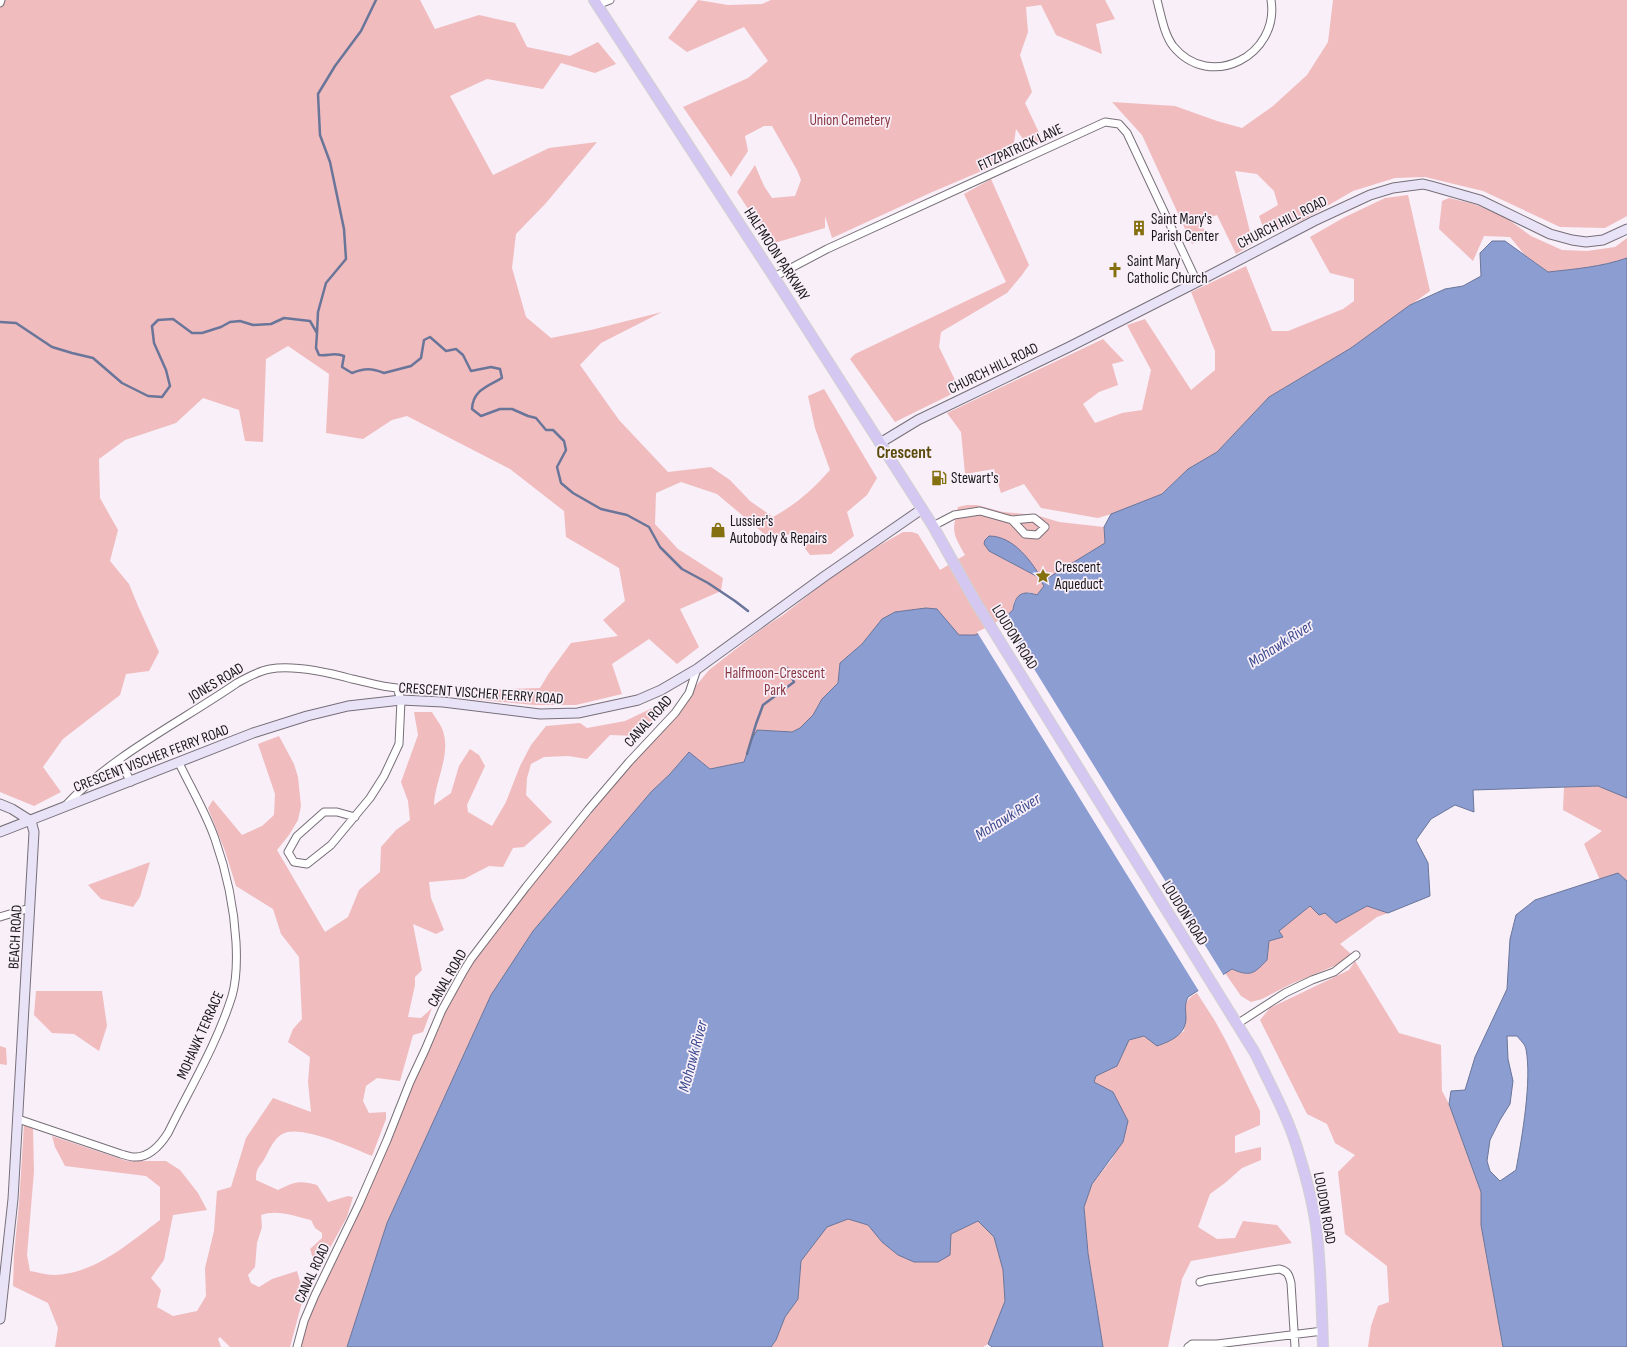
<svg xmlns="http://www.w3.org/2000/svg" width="1627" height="1347" viewBox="0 0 1627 1347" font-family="'Sofia Sans Condensed',sans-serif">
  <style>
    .green { fill: #f0bcbe }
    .water { fill: #8c9dd1; stroke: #6a759a; fill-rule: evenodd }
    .pier { fill: #f8eff9 }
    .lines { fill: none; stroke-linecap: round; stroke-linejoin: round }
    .stream { stroke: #6a759a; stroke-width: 2.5 }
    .street-casing { stroke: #776f78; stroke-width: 9 }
    .secondary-casing { stroke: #776f78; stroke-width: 11 }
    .primary-casing { stroke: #d1d1d1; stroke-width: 12 }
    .street { stroke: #fff; stroke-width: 7 }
    .secondary { stroke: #e9e3f8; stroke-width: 9 }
    .primary { stroke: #d4c8f2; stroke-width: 10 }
    .labels { text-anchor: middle; stroke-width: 3.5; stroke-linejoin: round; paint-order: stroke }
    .park-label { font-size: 15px; fill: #893942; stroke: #f8eff9 }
    .street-label { font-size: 15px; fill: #1a171a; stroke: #f8eff9 }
    .poi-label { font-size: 15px; fill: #1a171a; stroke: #f8eff9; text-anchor: start }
    .water-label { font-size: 16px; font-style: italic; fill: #3d4d8f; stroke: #f8eff9 }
    .quarter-label { font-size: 17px; font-weight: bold; fill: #5a4b0b; stroke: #f8eff9 }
  </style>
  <rect width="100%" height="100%" fill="#f8eff9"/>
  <path class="green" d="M0 0H420L435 29 479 15 515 23 527 47 570 56 598 42 616 64 595 73 561 63 543 89 487 79 450 96 493 175 549 148 597 142 546 203 516 234 512 268 526 317 551 338 591 330 662 312 601 343 580 365 619 420 668 472 711 467 730 480 750 501 773 517C799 502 810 492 830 470L815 428 808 396 824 389 877 478 867 495 847 512 854 536 831 554 810 555 794 534 768 537 717 494 681 482 656 493 655 524 678 549 723 578 721 591 680 609 699 647 677 664 649 639 612 664 622 694 576 705H534L472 699 468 690 540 688 549 673 571 643 618 636 603 620 625 601 619 568 566 537 564 511 510 469 407 416 392 420 363 439 326 433 329 374 288 346 266 359 263 442 245 441 239 410 203 398 176 423 125 440 99 459 100 498 118 530 110 561 129 584 138 606 159 652 149 671 126 674 120 695 63 739 43 767 61 792 34 806 0 792Z
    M698 0 728 5 762 4 771 0H1105L1115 19 1096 24 1102 54 1056 35 1041 5 1026 7 1028 32 1020 55 1032 92 1025 103 1043 141 1028 146 1016 129 1013 149 998 164 930 193 832 238 825 216V228L771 244 737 192 755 165 764 186 772 198 795 196 801 180 797 170 772 126H764L745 136 748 151 731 177 683 107 748 78 768 61 744 27 687 52 668 38Z
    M1333 0H1627V216L1605 228 1560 227 1483 191 1425 177 1395 178 1353 191 1303 220 1266 236 1259 216 1278 205 1274 191 1257 174 1235 171 1253 244 1236 254 1217 215 1200 221 1207 236 1192 244 1142 135 1112 102 1175 106 1217 121 1242 128 1273 106 1307 75 1328 42Z
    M991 179 1029 265 1022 275 1007 293 941 332 939 347 960 390 895 422 850 359 855 354 1006 282 964 194Z
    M1408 195 1430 291 1351 348 1269 397 1217 452 1188 469 1162 494 1111 514 1098 518 1041 508 1024 484 1001 493 994 469 965 474 961 432 947 413 1103 339 1124 361 1112 364 1118 385 1099 392 1083 404 1095 423 1122 413 1142 410 1151 370 1127 325 1145 319 1191 390 1215 370V351L1191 292 1246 266 1272 331H1288L1343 309 1354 301V279L1330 273 1310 237 1343 218 1385 198Z
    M1449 198 1474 204 1505 217 1531 236 1562 250 1587 251 1615 247 1627 238V258C1601 267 1575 269 1548 272L1524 254 1510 237 1484 236 1473 261 1439 229 1442 201Z
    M967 505H977L1003 512 1036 515 1059 522 1104 527 1106 543 1043 581 1021 551H989L1038 577 1044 586 1037 595 1029 592 1014 601 1013 610 995 626 975 636 959 635 937 609 895 612 882 619 862 644 840 663 838 683 822 699 813 715 800 728 792 732 757 730 752 739 744 762 710 769 689 752 670 774 651 792 533 931 491 995 387 1223 347 1347H297L304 1321 442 1010 471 959 709 670 763 628 783 615 833 576 880 545 903 532H912L918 534 940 570 965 555C952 532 952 532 958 507Z
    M669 700 666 708 636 736 610 735 587 759 568 756 544 757 531 764 527 778 526 795 552 822 524 847 513 848 503 867 489 866 464 879 429 882 431 898 444 930 436 934 413 924 422 970 415 977V985L408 1017 421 1018 432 1008 423 1032 413 1035 400 1081 377 1078 366 1086 363 1101 369 1113 386 1112V1119L372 1156C353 1148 308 1128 288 1132 276 1134 271 1147 266 1156 260 1168 256 1166 256 1180L278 1190C294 1182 300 1180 317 1185L328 1202 348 1196 353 1197 347 1217 320 1266 314 1262 310 1249 322 1238V1233L315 1228 311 1220C294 1216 277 1209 261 1215L262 1227 257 1243 255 1267 248 1275 251 1283 259 1287 272 1279 297 1271 302 1288 310 1286 301 1306 290 1347H230L220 1337 218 1339 221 1347H55L58 1328 48 1303 13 1286 14 1254 19 1204 24 1125 33 1129 34 1171 27 1255 30 1271C37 1272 46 1275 54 1275 95 1274 129 1243 160 1220V1187L146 1176 65 1166 55 1147 52 1136 127 1161H166L180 1170 198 1193 207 1210 173 1215 164 1260 151 1278 161 1290 157 1307 173 1316 197 1311 206 1296 205 1268 214 1231 217 1191 231 1187 246 1138 273 1098 311 1112 308 1082 310 1057 288 1042 293 1029 302 1019 299 957 281 934 273 909 236 886 225 851 208 808 213 800 242 835 262 826 274 815 275 794 258 744 279 736 294 764 298 777 301 806 298 820 289 835 277 850 325 932 348 917 359 890 380 872 381 847 396 830 410 820 408 801 401 782 418 735 414 712H432C435 718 441 724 443 731 451 756 435 780 434 805L451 793 459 766 470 749 479 755 485 766 467 805 468 812 492 826 506 802 520 766 531 745 546 726 580 723 587 728 625 721Z
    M1598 786 1627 798V881L1618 873 1600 880 1584 844 1602 831 1563 810 1564 787Z
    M150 862 140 897 133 907 101 899 88 885Z
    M1310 906 1319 915 1325 913 1336 923 1367 906 1388 913 1377 917 1340 944 1351 954 1339 964 1291 984 1262 999 1251 1002 1241 996 1225 973 1232 969C1252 978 1252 973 1267 960L1269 941 1283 937 1279 931Z
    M1355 961 1399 1033 1441 1045 1442 1091 1449 1104 1481 1192V1225L1503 1347H1368L1371 1326 1378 1306 1389 1302 1387 1266 1345 1234 1338 1172 1355 1155 1335 1143 1327 1124 1307 1114 1260 1020 1270 1008 1349 970Z
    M36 991H102L107 1026 99 1051 74 1034 52 1033 34 1015Z
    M1197 993 1215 1021 1227 1043 1260 1111V1125L1235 1136V1153L1261 1147V1160L1242 1168 1225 1183 1210 1194 1198 1227 1217 1239 1235 1238 1243 1221 1277 1225 1292 1243 1191 1261 1182 1279 1168 1347H1103L1088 1253 1084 1207 1092 1184 1112 1159 1128 1122 1113 1092 1094 1083 1096 1076 1117 1066 1129 1040 1144 1036 1167 1042 1184 1031C1187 1013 1179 1002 1197 993Z
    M0 1046 6 1048 7 1065 0 1064Z
    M848 1219 868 1225 882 1242 951 1234 978 1221 994 1237 1003 1270 1005 1301 988 1344 983 1347H771L776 1340 785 1317 798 1299 801 1261 827 1226Z"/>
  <path class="water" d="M1492 241H1505L1548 272C1575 269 1601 267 1627 258V798L1598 786 1473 790 1474 812 1455 805 1431 819 1416 840 1428 863 1430 896 1388 913 1367 906 1336 923 1325 913 1319 915 1310 906 1279 931 1283 937 1269 941 1267 960C1254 974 1250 977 1232 969L1188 997C1184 1005 1186 1010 1186 1019 1185 1035 1171 1041 1157 1046L1144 1036 1129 1040 1117 1066 1096 1076 1094 1082 1113 1092 1128 1121 1123 1142 1092 1184 1084 1207 1088 1253 1103 1347H992L988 1344 1005 1301 1003 1270 994 1237 978 1221 951 1234 950 1255 938 1262H914L898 1255 882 1242 868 1225 848 1219 827 1227 801 1261 798 1299 785 1317 776 1340 771 1347H347L387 1223 491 995 533 931 651 792 670 774 689 752 710 769 744 762 752 739 757 730 792 732 800 728 813 715 822 699 838 683 840 663 862 644 882 619 895 612 926 608 937 609 959 635H975L995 626 1013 610C1015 594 1023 590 1037 595L1044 586 1038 577 989 551 984 544 985 540 989 536C1014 536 1032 562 1043 581L1105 543 1104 527 1111 514 1162 494 1188 469 1217 452 1269 397 1351 348 1410 305 1445 289 1463 286 1481 276 1480 253Z
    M1618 873 1627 881V1347H1503L1481 1225V1192L1449 1104 1451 1091 1465 1090 1475 1057 1507 989 1510 939 1516 915 1535 900ZM1507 1036H1517C1520 1040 1525 1044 1526 1049 1532 1081 1522 1137 1516 1170L1500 1181 1490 1171 1487 1161 1490 1140 1500 1120 1510 1104 1513 1081 1508 1059Z"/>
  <path class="pier" d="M1002 617 1224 976 1200 993 977 632 994 624Z"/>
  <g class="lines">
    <path class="stream" d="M0 322 16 323 52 347 72 353 93 358 122 383 148 396 162 397 170 386 166 370 154 343 152 326 158 320 173 319 192 333H202L221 327 230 322 240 321 253 325 271 324 284 318 310 321 317 333 316 348 319 355C329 356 335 352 344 356L342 367 352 373C364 368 372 368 384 373L411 366 421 358 424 340 430 337 446 351 456 349 463 355 471 371 491 367 500 369 502 378C488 386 473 390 472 409L481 416 500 409H512L528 416 536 418 546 430H553L564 441 566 450 557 467 561 483 573 493 601 509 627 515 649 527 660 547 682 569 708 583 735 601 748 611
      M317 333 318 312 326 283 346 259 344 229 330 162 320 135 318 94 335 66 361 31 376 0
      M747 754 756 724 763 705 794 682 787 668"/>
    <defs>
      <path id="street" d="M1157 0C1161 15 1164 34 1173 46 1210 92 1280 55 1271 0
        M0 3 1 0
        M597 5 610 0
        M774 277 827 249 1105 122 1119 124 1127 133 1197 282
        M933 526 954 515 980 511 1012 520 1034 518 1045 527 1037 535 1025 534 1012 520
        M119 760 131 782
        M65 806C111 756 182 721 237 683 248 677 258 671 270 669 293 665 330 673 352 679 367 682 381 687 397 688L401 700 399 744 384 776 370 798 331 845 307 864 294 862 288 852 297 836 324 812H337L355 817
        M0 917 30 908
        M1237 1024 1285 993 1312 980 1334 972 1356 955
        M18 1119 121 1154C125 1155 130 1157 134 1157 149 1158 161 1144 168 1133 190 1088 217 1044 232 996 237 979 237 961 236 942 234 907 227 873 215 839 206 813 191 788 179 763
        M1200 1282 1207 1280 1279 1269C1288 1271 1289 1275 1291 1283L1295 1347
        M297 1347 304 1321 315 1295 359 1204 387 1140 410 1082 425 1050 442 1010 463 972 471 959 526 887 588 810 629 762 675 713 689 693 697 669
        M1188 1347 1192 1344H1217L1323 1331"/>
      <path id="secondary" d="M880 443 918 420 1069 347 1197 282 1314 221 1370 195 1393 188 1423 184 1431 186 1480 200 1550 234 1572 240 1586 242 1603 240 1627 229
        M0 804 12 809 31 821 34 832 13 1199 0 1319
        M0 832 253 733 307 716 348 706 401 700 443 702 540 714 578 713 638 700 661 690 697 669 825 576 922 509"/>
      <path id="primary" d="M594 0 774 277 933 526 975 601 1255 1053C1271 1086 1289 1119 1299 1154 1307 1180 1314 1207 1317 1234 1321 1271 1322 1310 1323 1347"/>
    </defs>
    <use href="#street" class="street-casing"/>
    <use href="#secondary" class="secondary-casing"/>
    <use href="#primary" class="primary-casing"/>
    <use href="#street" class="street"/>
    <use href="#secondary" class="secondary"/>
    <use href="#primary" class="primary"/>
  </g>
  <defs>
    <symbol id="building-bare" viewBox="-9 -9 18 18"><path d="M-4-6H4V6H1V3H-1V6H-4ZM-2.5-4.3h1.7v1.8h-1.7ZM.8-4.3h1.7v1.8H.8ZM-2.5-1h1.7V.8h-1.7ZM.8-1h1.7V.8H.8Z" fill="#85700f" stroke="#f8eff9" stroke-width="2.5" paint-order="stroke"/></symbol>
    <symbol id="church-bare" viewBox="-9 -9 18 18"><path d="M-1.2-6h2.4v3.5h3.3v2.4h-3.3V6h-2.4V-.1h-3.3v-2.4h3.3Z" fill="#85700f" stroke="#f8eff9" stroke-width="2.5" paint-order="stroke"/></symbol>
    <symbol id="fuel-bare" viewBox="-9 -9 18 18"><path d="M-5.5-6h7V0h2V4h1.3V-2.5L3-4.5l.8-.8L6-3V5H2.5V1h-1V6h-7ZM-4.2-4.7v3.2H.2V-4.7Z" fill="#85700f" stroke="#f8eff9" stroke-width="2.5" paint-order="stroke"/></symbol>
    <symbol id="shop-bare" viewBox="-9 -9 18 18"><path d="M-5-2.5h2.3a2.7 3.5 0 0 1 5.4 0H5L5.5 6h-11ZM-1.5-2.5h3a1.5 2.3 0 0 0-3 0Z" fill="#85700f" stroke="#f8eff9" stroke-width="2.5" paint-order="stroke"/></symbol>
    <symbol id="sight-bare" viewBox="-9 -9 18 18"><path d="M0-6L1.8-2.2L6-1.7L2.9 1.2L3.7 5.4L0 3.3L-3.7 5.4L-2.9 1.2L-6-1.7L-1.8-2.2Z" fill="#85700f" stroke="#f8eff9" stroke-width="2.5" paint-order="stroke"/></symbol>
  </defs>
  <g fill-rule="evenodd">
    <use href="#building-bare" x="1128" y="217" width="22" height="22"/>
    <use href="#church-bare" x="1104" y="259" width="22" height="22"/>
    <use href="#fuel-bare" x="928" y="467" width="22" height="22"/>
    <use href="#shop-bare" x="707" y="519" width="22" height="22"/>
    <use href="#sight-bare" x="1032" y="565" width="22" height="22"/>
  </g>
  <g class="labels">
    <g class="park-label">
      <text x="850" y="125">Union Cemetery</text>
      <text x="775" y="678">Halfmoon-Crescent<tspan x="775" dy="17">Park</tspan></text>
    </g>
    <g class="street-label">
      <text transform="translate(1020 147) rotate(-25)" y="5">FITZPATRICK LANE</text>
      <text transform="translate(1282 222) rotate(-27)" y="5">CHURCH HILL ROAD</text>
      <text transform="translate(777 254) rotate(57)" y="5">HALFMOON PARKWAY</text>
      <text transform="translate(993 368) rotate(-26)" y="5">CHURCH HILL ROAD</text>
      <text transform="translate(1015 637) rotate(58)" y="5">LOUDON ROAD</text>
      <text transform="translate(216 682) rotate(-31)" y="5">JONES ROAD</text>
      <text transform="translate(481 693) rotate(4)" y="5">CRESCENT VISCHER FERRY ROAD</text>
      <text transform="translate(648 721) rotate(-48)" y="5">CANAL ROAD</text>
      <text transform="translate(151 758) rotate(-21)" y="5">CRESCENT VISCHER FERRY ROAD</text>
      <text transform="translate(1185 913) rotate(58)" y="5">LOUDON ROAD</text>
      <text transform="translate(15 937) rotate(-87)" y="5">BEACH ROAD</text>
      <text transform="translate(447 978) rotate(-60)" y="5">CANAL ROAD</text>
      <text transform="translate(200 1035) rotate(-66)" y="5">MOHAWK TERRACE</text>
      <text transform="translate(1325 1208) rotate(80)" y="5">LOUDON ROAD</text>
      <text transform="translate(312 1273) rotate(-65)" y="5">CANAL ROAD</text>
    </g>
    <g class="poi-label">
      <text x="1151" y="224">Saint Mary's<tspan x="1151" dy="17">Parish Center</tspan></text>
      <text x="1127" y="266">Saint Mary<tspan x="1127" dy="17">Catholic Church</tspan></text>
      <text x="951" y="483">Stewart's</text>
      <text x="730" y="526">Lussier's<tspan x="730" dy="17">Autobody &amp; Repairs</tspan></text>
      <text x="1055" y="572">Crescent<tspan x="1055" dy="17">Aqueduct</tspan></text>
    </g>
    <g class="water-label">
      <text transform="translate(1280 643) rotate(-33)" y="6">Mohawk River</text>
      <text transform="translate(1007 816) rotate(-32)" y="6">Mohawk River</text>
      <text transform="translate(692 1056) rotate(-75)" y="6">Mohawk River</text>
    </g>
    <g class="quarter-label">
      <text x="904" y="458">Crescent</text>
    </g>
  </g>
</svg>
